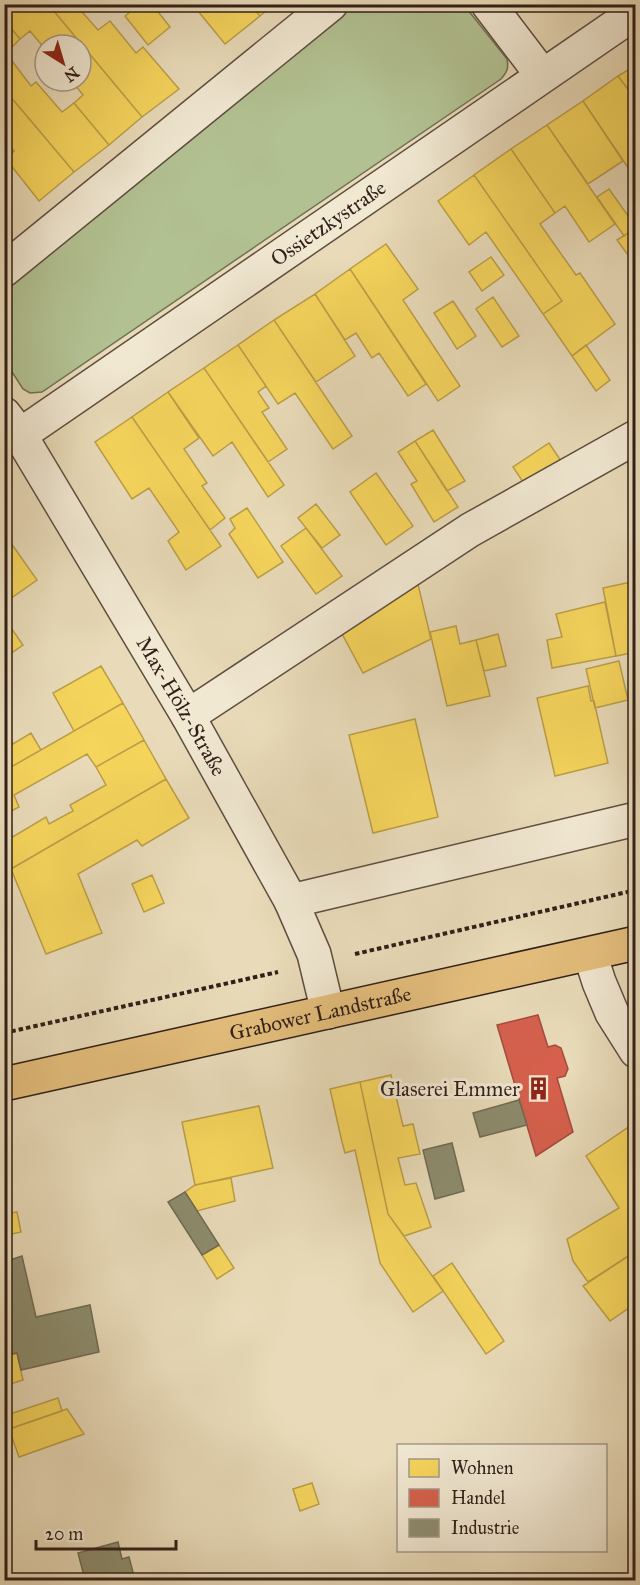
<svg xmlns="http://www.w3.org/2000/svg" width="640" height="1585" viewBox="0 0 640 1585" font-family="'IM FELL Great Primer',serif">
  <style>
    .green { fill: #b2c192; stroke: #717055; stroke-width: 1.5 }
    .homes { fill: #f6d55c; stroke: #bb9e48; stroke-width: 1.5 }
    .shops { fill: #d6604d; stroke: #a44c3d; stroke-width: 1.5 }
    .industry { fill: #8c8c6e; stroke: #706b54; stroke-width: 1.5 }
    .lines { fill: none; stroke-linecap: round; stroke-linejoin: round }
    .minor-casing { stroke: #5e4e40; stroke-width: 36 }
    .major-casing { stroke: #301f18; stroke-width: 36 }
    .path { stroke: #301f18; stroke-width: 4; stroke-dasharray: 4.5 3; stroke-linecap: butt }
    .minor { stroke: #f1e8d2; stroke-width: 33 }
    .major { stroke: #e4be7c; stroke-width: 33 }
    .labels { text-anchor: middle; stroke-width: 6; stroke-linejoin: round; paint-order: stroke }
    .street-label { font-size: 21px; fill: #301f18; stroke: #f1e8d2 }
    .poi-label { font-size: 21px; fill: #301f18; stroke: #f1e8d2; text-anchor: end }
  </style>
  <rect width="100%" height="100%" fill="#e9dbb9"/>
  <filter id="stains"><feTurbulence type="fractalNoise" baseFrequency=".00333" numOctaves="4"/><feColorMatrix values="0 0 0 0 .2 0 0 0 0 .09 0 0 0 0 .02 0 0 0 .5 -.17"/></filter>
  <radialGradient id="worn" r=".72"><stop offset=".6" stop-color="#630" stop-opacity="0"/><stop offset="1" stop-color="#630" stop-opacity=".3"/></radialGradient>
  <path class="green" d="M352 5H464L507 59C509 68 507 72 501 79L42 392 30 393 23 389 5 361V286Z"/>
  <path class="homes" d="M4 4H48L142 117 109 145 74 103 83 95 72 81H81V45H45V49L30 31 20 39 4 20Z
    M48 4H75L98 30 110 21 136 53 143 47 179 89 142 117Z
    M140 4H152L170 27 148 45 125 16Z
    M250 4 260 16 225 44 193 5Z
    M250 4H274L260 16Z
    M4 20 20 39 6 53 31 86 36 82 62 112 74 103 109 145 74 172 4 89Z
    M636 65V100L618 76Z
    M618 76 636 100 635 178 583 101Z
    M4 89 74 172 39 201 6 159 14 151 4 139Z
    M583 101 623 161 588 184 547 125Z
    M547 125 615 224 589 242 565 206 555 213 511 149Z
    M511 149 555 213 540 224 576 275 580 273 615 324 572 356 543 314 562 301 474 175Z
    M474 175 562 301 543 314 486 232 469 245 438 201Z
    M609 189 636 227 624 236 597 197Z
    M636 228V266L617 240Z
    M386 244 418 289 403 300 460 386 438 401 350 269Z
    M491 257 504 275 482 291 469 272Z
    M350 269 426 384 408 396 379 353 372 358 356 333 345 340 315 294Z
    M315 294 355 356 316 382 274 320Z
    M493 297 519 336 502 347 476 309Z
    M453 301 476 336 457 349 434 313Z
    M274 320 352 436 333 449 295 393 278 404 238 345Z
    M238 345 266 386 258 392 269 408 262 412 287 449 268 462 204 368Z
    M586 345 610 380 596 391 572 356Z
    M204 368 284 485 268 497 232 442 213 456 168 392Z
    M168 392 199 438 184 449 207 483 202 486 225 518 210 530 132 417Z
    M132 417 221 546 186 570 168 541 179 532 149 488 132 499 95 442Z
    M433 430 465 481 447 491 415 441Z
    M415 441 458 507 434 522 411 484 417 481 398 452Z
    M549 443 563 464 527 488 513 467Z
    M376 473 413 526 386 545 350 492Z
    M316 504 340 535 322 548 298 518Z
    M247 508 283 562 258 578 229 534 235 528 230 519Z
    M306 528 342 576 316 594 281 546Z
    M11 543 37 580 4 603V548Z
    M417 580 431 639 363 673 340 630Z
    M636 581V652L616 656 603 588Z
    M605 602 616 656 552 668 547 640 562 637 556 614Z
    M7 622 23 645 4 658V624Z
    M456 626 460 644 476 640 490 696 447 706 430 632Z
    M498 634 506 666 484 671 476 640Z
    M619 661 628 700 595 708 586 669Z
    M101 666 123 703 74 731 53 693Z
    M588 686 591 701H594L608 763 555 776 537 698Z
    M123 703 144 740 96 767 87 754 14 795 19 807 4 815V771Z
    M415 719 438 817 373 833 349 735Z
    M4 729 13 744 31 733 41 750 4 771Z
    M144 740 166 779 4 873V842L46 817 49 824 73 811 70 805 106 785 96 767Z
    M166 779 189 818 142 846 137 840 78 874 102 933 46 954 11 869Z
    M152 875 164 903 144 912 132 884Z
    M391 1075 403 1126 413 1124 420 1154 398 1158 405 1185 416 1183 431 1227 404 1236 388 1214 360 1082Z
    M360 1082 388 1214 443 1291 413 1312 380 1263 355 1150 345 1153 342 1142 330 1089Z
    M259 1106 273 1168 195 1185 182 1122Z
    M636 1122V1251L588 1282 573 1261 567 1239 619 1208 586 1156Z
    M231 1178 235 1201 197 1211 185 1192 195 1185Z
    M4 1188 10 1213 17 1212 21 1232 7 1235 12 1260 4 1262Z
    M219 1245 234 1268 217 1279 202 1255Z
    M636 1251V1303L610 1321 583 1286Z
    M452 1263 504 1341 486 1354 433 1276Z
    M4 1342 8 1355 17 1353 23 1380 4 1386Z
    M58 1398 62 1411 4 1431V1416Z
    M67 1409 84 1434 19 1457 9 1429Z
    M312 1483 319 1504 300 1511 293 1489Z"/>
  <path class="shops" d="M538 1015 548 1047 555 1045 561 1048 568 1069 565 1076 557 1078 573 1132 536 1156 497 1025Z"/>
  <path class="industry" d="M519 1100 527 1125 480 1137 473 1113Z
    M452 1143 464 1191 435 1199 423 1150Z
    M185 1192 219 1245 202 1255 168 1202Z
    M22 1256 36 1317 90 1305 99 1352 21 1370 17 1353 8 1355 4 1342V1262Z
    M118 1542 122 1559 129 1557 135 1580H85L78 1553Z"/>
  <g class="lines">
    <defs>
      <g id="minor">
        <path d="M488 4 542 75"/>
        <path d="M4 270 331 4"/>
        <path id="s1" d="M4 414 20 435 188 716 291 901 314 954 328 1012"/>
        <path id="s2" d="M20 435 636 12"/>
        <path d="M188 716 470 530 636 437"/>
        <path d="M291 901 636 819"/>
        <path d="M590 954 599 982 612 1013 636 1051"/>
      </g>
      <g id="major">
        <path id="s3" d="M4 1084 636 943"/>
      </g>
    </defs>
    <use href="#minor" class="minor-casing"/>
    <use href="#major" class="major-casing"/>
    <path class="path" d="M355 954 636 890
      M4 1033 278 972"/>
    <use href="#minor" class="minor"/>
    <use href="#major" class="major"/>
  </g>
  <defs>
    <symbol id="building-bare" viewBox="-9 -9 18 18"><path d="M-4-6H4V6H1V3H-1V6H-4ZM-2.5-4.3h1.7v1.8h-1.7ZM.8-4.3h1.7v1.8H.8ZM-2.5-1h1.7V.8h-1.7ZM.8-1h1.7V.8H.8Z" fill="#8f2418" stroke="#f1e8d2" stroke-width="2.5" paint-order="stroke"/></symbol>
  </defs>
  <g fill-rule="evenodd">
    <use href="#building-bare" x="522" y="1072" width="33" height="33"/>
  </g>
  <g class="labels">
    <g class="street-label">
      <text dy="7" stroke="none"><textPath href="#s2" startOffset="374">Ossietzkystraße</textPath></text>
      <text dy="7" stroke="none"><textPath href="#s1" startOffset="342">Max-Hölz-Straße</textPath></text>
      <text dy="7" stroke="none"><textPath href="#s3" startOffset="324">Grabower Landstraße</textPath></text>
    </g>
    <g class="poi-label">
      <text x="520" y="1096">Glaserei Emmer</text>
    </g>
  </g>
  <rect width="640" height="1585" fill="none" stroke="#e9dbb9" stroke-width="24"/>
  <rect x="6" y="6" width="628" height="1573" fill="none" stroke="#301f18" stroke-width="3"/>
  <rect x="12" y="12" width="616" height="1561" fill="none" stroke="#301f18" stroke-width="1.5"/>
  <rect x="397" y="1444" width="210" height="108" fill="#f1e8d2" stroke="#a49888" stroke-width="1.5"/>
  <rect x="409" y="1459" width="30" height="18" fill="#f6d55c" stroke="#a49888" stroke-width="1.5"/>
  <text x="451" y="1474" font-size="18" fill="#301f18">Wohnen</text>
  <rect x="409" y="1489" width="30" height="18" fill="#d6604d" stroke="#a49888" stroke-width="1.5"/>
  <text x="451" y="1504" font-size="18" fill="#301f18">Handel</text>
  <rect x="409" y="1519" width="30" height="18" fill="#8c8c6e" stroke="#a49888" stroke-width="1.5"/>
  <text x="451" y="1534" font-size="18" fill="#301f18">Industrie</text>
  <g transform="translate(63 63) rotate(143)"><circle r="28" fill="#f1e8d2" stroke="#a49888" stroke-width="1.5"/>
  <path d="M0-4.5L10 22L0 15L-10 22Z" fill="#8f2418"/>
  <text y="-9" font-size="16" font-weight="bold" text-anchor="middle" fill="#301f18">N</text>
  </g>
  <path d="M36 1540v9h140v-9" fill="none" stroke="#301f18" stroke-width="3"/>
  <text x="45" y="1540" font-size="18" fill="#301f18" stroke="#f1e8d2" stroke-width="4.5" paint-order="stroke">20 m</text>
  <rect width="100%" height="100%" filter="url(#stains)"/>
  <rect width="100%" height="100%" fill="url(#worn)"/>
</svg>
